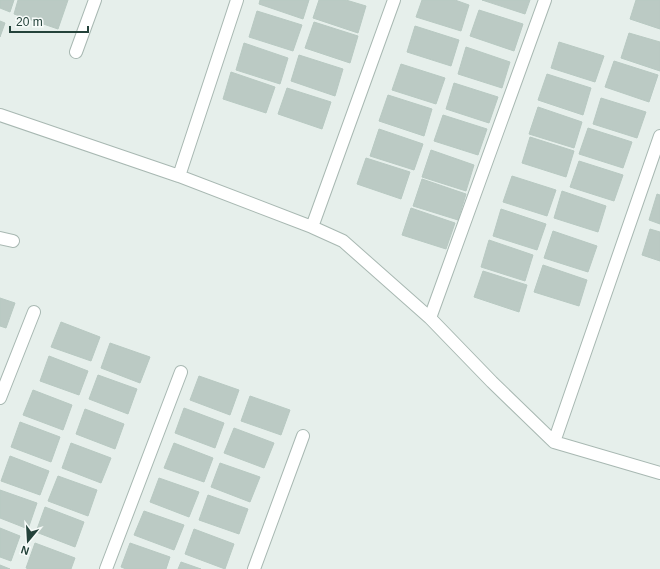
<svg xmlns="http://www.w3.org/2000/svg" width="660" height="569" viewBox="0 0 660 569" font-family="Helvetica,sans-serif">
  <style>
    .building { fill: #bbcac4; stroke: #b8c9c2 }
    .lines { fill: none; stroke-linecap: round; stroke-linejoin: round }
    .service-casing { stroke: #a8b8b2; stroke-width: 14 }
    .minor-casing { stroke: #a8b8b2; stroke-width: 14 }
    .service { stroke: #fff; stroke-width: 12 }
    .minor { stroke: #fff; stroke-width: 12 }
  </style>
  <rect width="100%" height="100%" fill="#e6efeb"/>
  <path class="building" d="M0 0H14L10 12 0 8Z
    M18 0H68L58 29 14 14Z
    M260 0H309L303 19 259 4Z
    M319 0H346L366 6 358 33 313 18Z
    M422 0H455L469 5 461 31 416 17Z
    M482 0H530L525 14Z
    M636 0H660V29L630 19Z
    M479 10 523 24 514 51 470 36Z
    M257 11 302 25 293 51 249 37Z
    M0 21 5 23 0 37Z
    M314 22 358 36 350 63 305 48Z
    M415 26 459 40 451 66 407 52Z
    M629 33 660 42V71L621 58Z
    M559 42 604 56 595 82 551 68Z
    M244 43 288 58 280 84 236 70Z
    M466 47 510 62 502 88 458 74Z
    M299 55 343 69 335 96 291 81Z
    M614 61 658 75 649 102 605 87Z
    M401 64 445 78 436 104 392 90Z
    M231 72 275 87 266 113 223 99Z
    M547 74 591 88 583 115 538 100Z
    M454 83 498 97 489 123 446 109Z
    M287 88 331 102 322 129 278 114Z
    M388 95 432 109 424 136 379 121Z
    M601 98 646 112 637 138 593 124Z
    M538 107 582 122 574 148 529 134Z
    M443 115 487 129 478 155 434 141Z
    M588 128 632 142 623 168 579 154Z
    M379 129 423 144 414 170 370 156Z
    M530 137 574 151 566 177 522 163Z
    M431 150 474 165 466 191 422 177Z
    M366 158 410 172 401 199 357 184Z
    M579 161 623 175 614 201 570 187Z
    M512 176 556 190 547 216 503 202Z
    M422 179 466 194 458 220 413 206Z
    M562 191 606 206 598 232 554 218Z
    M657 194 660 195V224L649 220Z
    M411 208 455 223 446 249 402 235Z
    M501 209 546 224 537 250 493 236Z
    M650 229 660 232V261L642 255Z
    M553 231 597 246 588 272 544 258Z
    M489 240 533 255 525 281 481 267Z
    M543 265 587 280 579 306 534 292Z
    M483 271 527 285 519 312 474 297Z
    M0 298 15 303 6 328 0 326Z
    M61 322 100 337 91 361 51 347Z
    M110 343 150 357 140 383 101 368Z
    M49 356 88 371 79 395 40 381Z
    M98 375 137 389 128 414 89 399Z
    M199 376 239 390 230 415 190 400Z
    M33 390 72 405 63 430 23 415Z
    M250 396 290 410 281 435 241 421Z
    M184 408 224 423 215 448 175 433Z
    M85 409 124 424 115 449 76 434Z
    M20 422 60 437 51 462 11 447Z
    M234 428 274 443 264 468 224 453Z
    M71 443 111 458 101 483 62 468Z
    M174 443 213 458 204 482 164 468Z
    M10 456 49 471 40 495 1 481Z
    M220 463 260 477 250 502 211 487Z
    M58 476 97 490 88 516 48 501Z
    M159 478 199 492 189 517 150 502Z
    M0 490 37 503 28 529 0 518Z
    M208 495 248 509 239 534 199 520Z
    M45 507 84 522 75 547 36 532Z
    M144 511 184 525 174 550 134 535Z
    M0 528 20 536 11 561 0 557Z
    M194 529 234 544 225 569 185 554Z
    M35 543 75 558 71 569H29L26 568Z
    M130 543 170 557 166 569H126L121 567Z
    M181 562 201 569H178Z
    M0 565 10 569H0Z"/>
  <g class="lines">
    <defs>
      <path id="service" d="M0 238 13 241"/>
      <path id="minor" d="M76 52 95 0
        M0 115 179 176 312 227 343 241 430 318 492 382 554 442 660 473
        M179 176 237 0
        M312 227 394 0
        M430 318 545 0
        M0 398 34 312
        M554 442 660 136
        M106 569 181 372
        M254 569 303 436"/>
    </defs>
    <use href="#service" class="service-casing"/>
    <use href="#minor" class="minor-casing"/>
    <use href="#service" class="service"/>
    <use href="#minor" class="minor"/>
  </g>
  <g transform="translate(28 541) rotate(198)" stroke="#f7fbf9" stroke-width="3" paint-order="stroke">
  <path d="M0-3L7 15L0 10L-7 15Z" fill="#24423a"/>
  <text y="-6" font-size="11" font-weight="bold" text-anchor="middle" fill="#24423a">N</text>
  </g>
  <path d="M10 26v6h78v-6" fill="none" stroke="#24423a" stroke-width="2"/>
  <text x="16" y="26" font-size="12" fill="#24423a" stroke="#f7fbf9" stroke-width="3" paint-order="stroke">20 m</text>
</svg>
